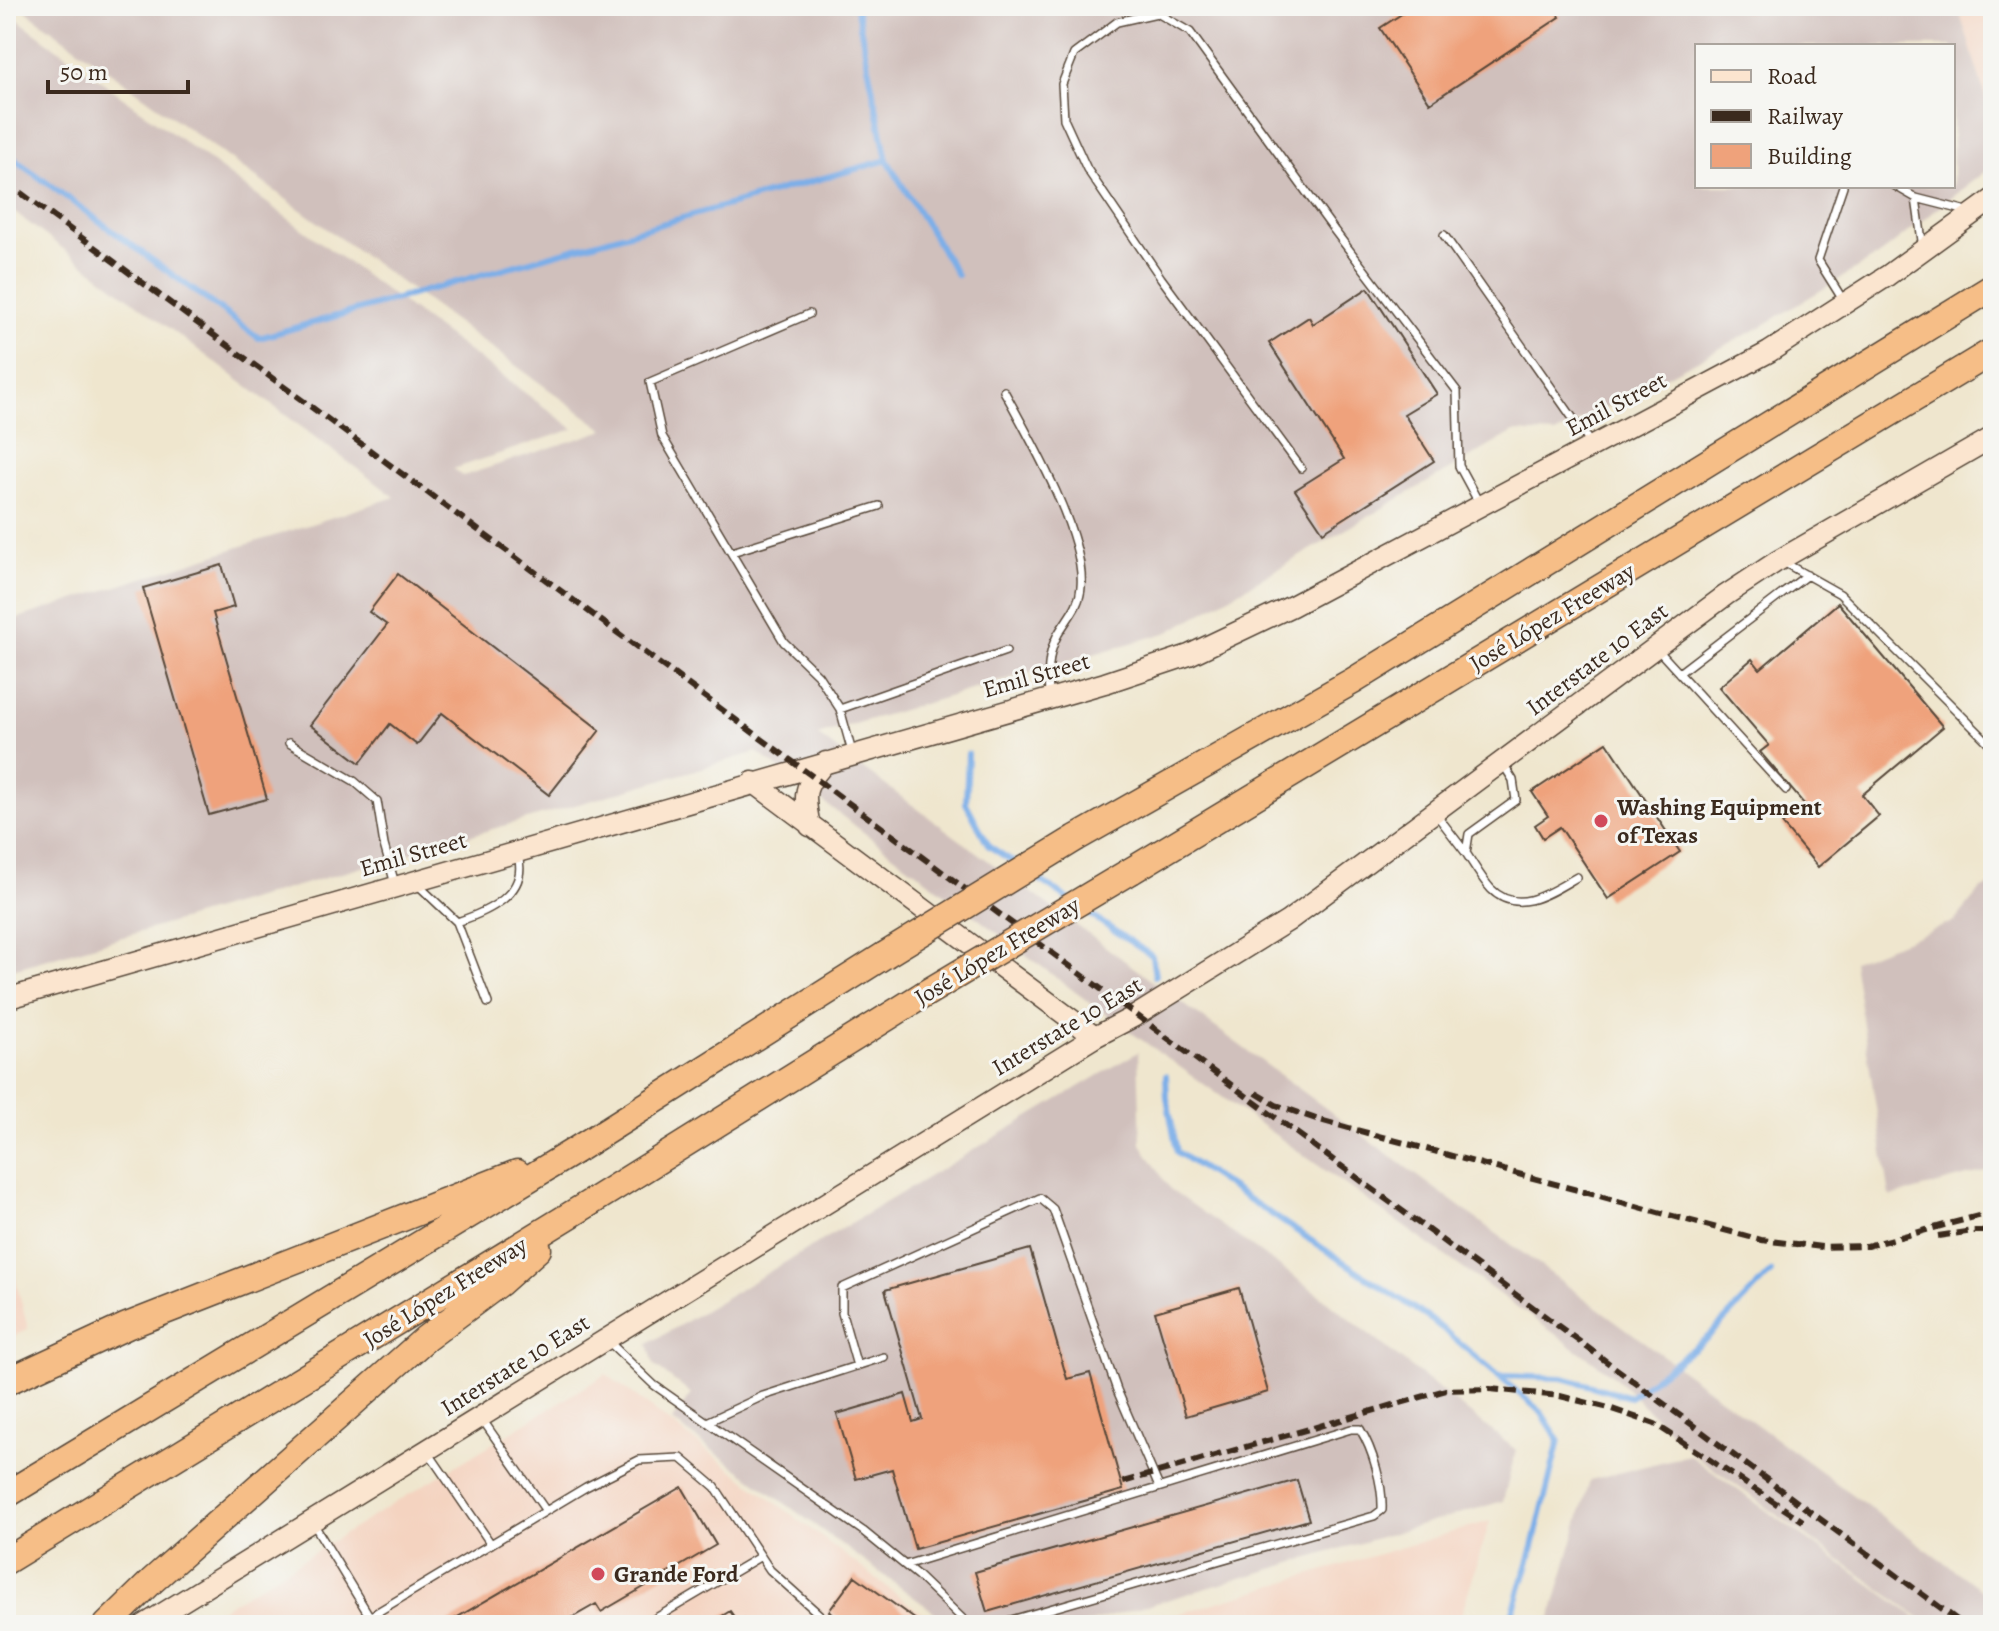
<svg xmlns="http://www.w3.org/2000/svg" width="1999" height="1631" viewBox="0 0 1999 1631" font-family="Alegreya,serif">
  <style>
    .built { fill: #f4d3c0 }
    .industrial { fill: #d0c0bc; fill-rule: evenodd }
    .lines { fill: none; stroke-linecap: round; stroke-linejoin: round }
    .stream { stroke: #7caee8; stroke-width: 6 }
    .building { fill: #efa27b }
    .service-casing { stroke: #564638; stroke-width: 10 }
    .secondary-casing { stroke: #564638; stroke-width: 23 }
    .motorway-casing { stroke: #564638; stroke-width: 29 }
    .service { stroke: #fff; stroke-width: 7 }
    .secondary { stroke: #fbe5cf; stroke-width: 20 }
    .motorway { stroke: #f6be87; stroke-width: 26 }
    .rail { stroke: #3b2a1e; stroke-width: 6; stroke-dasharray: 12 6; stroke-linecap: butt }
    .motorway-bridge-casing { stroke: #564638; stroke-width: 29; stroke-linecap: butt }
    .motorway-bridge { stroke: #f6be87; stroke-width: 26 }
    .poi-dot { fill: #d1495b; stroke: #f6f6f2; stroke-width: 3 }
    .labels { text-anchor: middle; stroke-width: 6; stroke-linejoin: round; paint-order: stroke }
    .street-label { font-size: 24px; fill: #3b2a1e; stroke: #f6f6f2 }
    .poi-label { font-size: 24px; font-weight: bold; fill: #3b2a1e; stroke: #f6f6f2; text-anchor: start }
  </style>
  <rect width="100%" height="100%" fill="#f6f6f2"/>
  <filter id="ink" filterUnits="userSpaceOnUse"><feTurbulence type="fractalNoise" baseFrequency=".0125" numOctaves="2"/><feDisplacementMap in="SourceGraphic" scale="16" xChannelSelector="R" yChannelSelector="G"/><feConvolveMatrix kernelMatrix="1 2 1 2 8 2 1 2 1" color-interpolation-filters="sRGB"/></filter>
  <filter id="wash" filterUnits="userSpaceOnUse"><feTurbulence type="fractalNoise" baseFrequency=".006" numOctaves="4" result="noise"/><feDisplacementMap in="SourceGraphic" scale="32" xChannelSelector="R" yChannelSelector="G"/><feGaussianBlur stdDeviation="1.8" result="paint"/><feColorMatrix in="noise" values="0 0 0 0 0 0 0 0 0 0 0 0 0 0 0 0 0 1.4 0 .05"/><feComposite in="paint" operator="in"/></filter>
  <g filter="url(#wash)">
    <rect width="100%" height="100%" fill="#efe6ce"/>
    <path class="built" d="M1958 6H1993V123Z
      M6 1240 28 1329 6 1340Z
      M606 1374 937 1625H195Z
      M1490 1521 1458 1625H1141Z"/>
    <path class="industrial" d="M19 6H1958L1993 123V165L1879 255 1759 328 1555 434 1514 432 1169 632 817 735 1993 1598V1625H1930L1693 1454 1614 1376 1094 1006 757 752 6 971V622L395 497 6 206V11L574 429 453 469 463 476 605 430ZM1697 46H1953V186H1697Z
      M1993 885V1169L1890 1197 1853 961 1954 922 1981 889Z
      M1138 1052 1141 1144 1170 1189 1313 1290 1516 1450 1503 1501 1081 1625H952L672 1421 691 1394 654 1365 648 1344Z
      M1689 1455 1927 1625H1549L1590 1480Z"/>
    <g class="lines">
      <path class="stream" d="M856 6 887 160 957 275
        M6 153 259 338 887 160
        M968 754 966 803 989 846 1018 865
        M1031 874 1068 899
        M1080 908 1152 956 1155 976
        M1166 1076 1167 1098 1177 1152 1433 1321 1541 1412 1559 1440 1533 1547 1509 1625
        M1501 1376 1563 1378 1630 1397 1708 1337 1771 1272"/>
    </g>
    <g id="blocks">
      <path class="building" d="M1414 6H1552L1560 17 1430 103 1380 28Z
        M1726 6H1767L1747 12Z
        M1368 288 1437 394 1404 414 1434 461 1323 532 1295 490 1344 459 1269 343 1309 317 1313 324Z
        M222 565 234 607 213 613 267 799 209 815 143 588Z
        M398 574 600 730 549 795 442 713 417 745 390 724 360 763 310 725 387 625 369 612Z
        M1838 603 1943 727 1862 795 1879 816 1818 867 1782 824 1805 805 1760 752 1769 745 1719 687 1752 659 1760 669Z
        M1607 742 1680 852 1608 899 1560 827 1543 838 1535 825 1548 816 1532 792Z
        M1030 1249 1067 1379 1090 1373 1123 1490 915 1549 892 1469 856 1479 837 1414 905 1394 913 1422 922 1419 885 1290Z
        M1239 1288 1268 1392 1186 1416 1155 1312Z
        M1297 1480 1309 1520 987 1612 975 1572Z
        M682 1487 716 1545 601 1612 596 1604 559 1625H444Z
        M855 1576 923 1625H849L829 1611Z
        M730 1611 737 1621 743 1618 748 1625H708Z"/>
    </g>
  </g>
  <g filter="url(#ink)">
    <use href="#blocks" fill-opacity="0" stroke="#564638" stroke-width="2"/>
    <g class="lines">
      <defs>
        <path id="service" d="M1895 186 1916 198
          M1444 235 1591 444
          M1923 248 1916 198 1967 211
          M1843 300 1818 260 1843 186
          M809 314 650 382 662 436 784 642 818 675 840 709 852 752
          M1004 391C1029 436 1086 536 1081 587 1080 607 1066 619 1057 636 1047 656 1048 675 1049 697
          M1301 468 1161 278 1087 169 1064 119 1062 84 1074 54 1117 22 1157 13 1190 32 1334 230 1457 391 1459 466 1479 503
          M732 552 879 506
          M1785 563 1840 594 1993 747
          M1658 650 1786 790
          M1679 673 1807 575
          M840 709 1006 651
          M289 743 354 781 377 801 384 845 395 884
          M1503 764 1513 780 1516 800 1469 834 1466 853C1474 865 1482 879 1491 889 1518 916 1551 892 1577 877
          M1436 814 1466 853
          M418 885 457 922 488 1003
          M457 922C487 912 529 894 518 856
          M608 1341 654 1385 863 1531 917 1575 967 1623 973 1625
          M857 1366 842 1313V1288L1040 1198 1053 1209 1117 1390 1159 1487
          M482 1419 546 1511
          M707 1422 763 1396 884 1357
          M428 1452 491 1544
          M313 1523 370 1617
          M905 1565 1351 1429H1360C1373 1450 1383 1485 1382 1510L1374 1516 994 1625
          M356 1625 586 1487 639 1460 681 1458 715 1487 770 1570 831 1625
          M644 1625 761 1556"/>
        <path id="secondary" d="M753 782 1095 1037
          M810 826C803 794 803 786 826 762
          M6 999 1105 683 1189 655 1292 606 1769 352 1887 276 1993 199
          M144 1625 1095 1037 1137 1015 1288 921 1726 595 1776 562 1993 437"/>
        <path id="motorway" d="M1076 838 1353 681 1993 287
          M1131 871 1993 351
          M6 1382 127 1326 517 1173
          M6 1495 576 1150 885 955
          M6 1561 593 1201 923 995
          M107 1625 152 1581 425 1339 500 1283 538 1249"/>
      </defs>
      <use href="#service" class="service-casing"/>
      <use href="#secondary" class="secondary-casing"/>
      <use href="#motorway" class="motorway-casing"/>
      <use href="#service" class="service"/>
      <use href="#secondary" class="secondary"/>
      <use href="#motorway" class="motorway"/>
      <path class="rail" d="M6 182 1964 1625
        M1256 1093 1276 1105 1316 1119 1761 1240 1822 1247 1867 1246 1993 1212
        M1938 1236 1973 1231H1993
        M1123 1482 1446 1390 1490 1389 1560 1396 1609 1408 1655 1424 1803 1521"/>
      <defs>
        <path id="motorway-bridge" d="M885 955 1076 838
          M923 995 1131 871"/>
      </defs>
      <use href="#motorway-bridge" class="motorway-bridge-casing"/>
      <use href="#motorway-bridge" class="motorway-bridge"/>
    </g>
  </g>
  <g class="poi-dot">
    <circle cx="1601" cy="821" r="8"/>
    <circle cx="598" cy="1574" r="8"/>
  </g>
  <g class="labels">
    <g class="street-label">
      <text transform="translate(1616 404) rotate(-28)" y="8">Emil Street</text>
      <text transform="translate(1552 617) rotate(-31)" y="8">José López Freeway</text>
      <text transform="translate(1597 659) rotate(-37)" y="8">Interstate 10 East</text>
      <text transform="translate(1036 675) rotate(-16)" y="8">Emil Street</text>
      <text transform="translate(413 854) rotate(-16)" y="8">Emil Street</text>
      <text transform="translate(997 951) rotate(-31)" y="8">José López Freeway</text>
      <text transform="translate(1067 1026) rotate(-31)" y="8">Interstate 10 East</text>
      <text transform="translate(445 1292) rotate(-32)" y="8">José López Freeway</text>
      <text transform="translate(515 1365) rotate(-32)" y="8">Interstate 10 East</text>
    </g>
    <g class="poi-label">
      <text x="1617" y="815">Washing Equipment<tspan x="1617" dy="28">of Texas</tspan></text>
      <text x="614" y="1582">Grande Ford</text>
    </g>
  </g>
  <rect width="1999" height="1631" fill="none" stroke="#f6f6f2" stroke-width="32"/>
  <rect x="1695" y="44" width="260" height="144" fill="#f6f6f2" stroke="#aba49d" stroke-width="2"/>
  <rect x="1711" y="70" width="40" height="12" fill="#fbe5cf" stroke="#aba49d" stroke-width="2"/>
  <text x="1767" y="84" font-size="24" fill="#3b2a1e">Road</text>
  <rect x="1711" y="110" width="40" height="12" fill="#3b2a1e" stroke="#aba49d" stroke-width="2"/>
  <text x="1767" y="124" font-size="24" fill="#3b2a1e">Railway</text>
  <rect x="1711" y="144" width="40" height="24" fill="#efa27b" stroke="#aba49d" stroke-width="2"/>
  <text x="1767" y="164" font-size="24" fill="#3b2a1e">Building</text>
  <path d="M48 80v12h140v-12" fill="none" stroke="#3b2a1e" stroke-width="4"/>
  <text x="60" y="80" font-size="24" fill="#3b2a1e" stroke="#f6f6f2" stroke-width="6" paint-order="stroke">50 m</text>
</svg>
